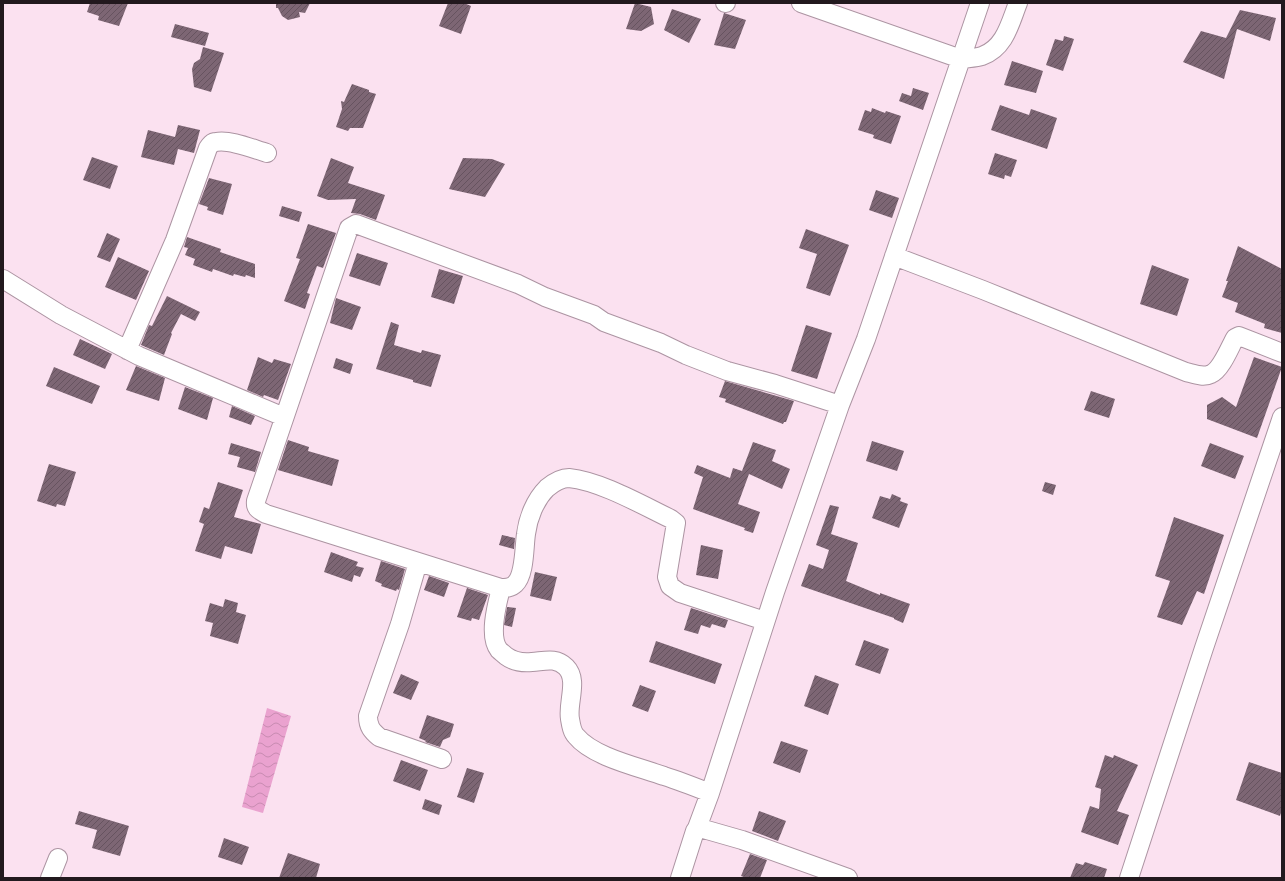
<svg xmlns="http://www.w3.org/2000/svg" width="1285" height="881" viewBox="0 0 1285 881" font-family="'Open Sans',sans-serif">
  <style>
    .water { fill: url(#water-waves) }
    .building { fill: url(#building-hatch) }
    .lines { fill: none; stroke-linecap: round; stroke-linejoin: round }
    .minor-casing { stroke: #ac94a2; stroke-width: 20 }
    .minor { stroke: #fff; stroke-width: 18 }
  </style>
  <defs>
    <pattern id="water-waves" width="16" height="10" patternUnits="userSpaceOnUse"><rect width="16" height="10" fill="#eaa2cf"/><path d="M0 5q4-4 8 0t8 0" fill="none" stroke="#c88bb1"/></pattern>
    <pattern id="building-hatch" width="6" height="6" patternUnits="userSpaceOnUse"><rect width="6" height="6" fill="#7d6674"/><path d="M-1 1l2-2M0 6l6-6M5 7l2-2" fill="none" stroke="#66535f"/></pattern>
  </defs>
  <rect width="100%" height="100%" fill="#fbe1f0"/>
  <path class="water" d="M267 708 291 716 263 813 242 807Z"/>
  <path class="building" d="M90 3H128L119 26 98 20 99 16 87 12Z
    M276 3H310L305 13 299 12 300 17 288 20 282 16 278 8H276Z
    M448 3H464L471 6 461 34 439 26Z
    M635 3 651 7 654 24 641 31 626 29Z
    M672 9 701 19 689 43 664 30Z
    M1240 10 1276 18 1270 41 1237 29 1224 79 1183 62 1201 31 1226 38Z
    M724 13 746 20 735 49 714 45Z
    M175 24 209 33 205 46 171 37Z
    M1064 36 1074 39 1063 71 1046 65 1055 39 1063 41Z
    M203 47 224 53 211 92 194 87 192 69 194 63 200 59Z
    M1012 61 1043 71 1036 93 1004 85Z
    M352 84 369 90V92L376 94 363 128H350L348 131 336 127 342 109 341 101 344 102Z
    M913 88 929 93 923 110 899 101 902 93 911 96Z
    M1000 105 1029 115 1031 109 1057 118 1047 149 991 130Z
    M872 108 885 113 886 111 901 116 891 144 873 138 874 135 858 130 865 110 871 112Z
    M178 125 200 130 194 153 178 149 174 165 141 157 148 130 175 137Z
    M995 153 1017 160 1011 177 1005 175 1004 179 988 174Z
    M92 157 118 166 110 189 83 180Z
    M331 158 354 167 348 183 385 195 376 220 360 214 351 213 356 199 328 200 317 196Z
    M463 158 492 159 505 164 485 197 449 189Z
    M209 178 232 184 223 215 207 210 208 207 199 204Z
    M876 190 899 198 892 218 869 210Z
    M282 206 302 212 299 222 279 216Z
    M308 224 336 233 323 268 317 266 307 293 310 294 305 309 284 301 300 259 296 258Z
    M806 229 849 245 830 296 806 288 817 254 799 248Z
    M107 233 120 239 110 262 97 257Z
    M187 237 221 249 220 252 255 264V278L246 275 245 277 234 274 233 276 213 269 212 272 193 265 195 259 185 255 188 248 184 247Z
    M1238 246 1282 269V333L1264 328 1265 324 1235 312 1238 303 1222 297 1228 281H1226Z
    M357 253 388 263 380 286 349 276Z
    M118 257 149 271 136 300 105 287Z
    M1152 265 1189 279 1177 316 1140 304Z
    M439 269 463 276 454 304 431 297Z
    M167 296 200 312 195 321 181 314 171 333 172 334 164 355 141 345 149 325 152 326Z
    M336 298 361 307 352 330 330 323Z
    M391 322 399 325 394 345 421 353 422 350 441 355 431 387 413 382V380L376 369Z
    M806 325 832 333 817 379 791 371Z
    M80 339 112 354 105 369 73 355Z
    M258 357 272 363 274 359 291 364 278 400 264 395 263 397 247 390Z
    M1254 357 1282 367 1257 438 1207 419V405L1222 397 1236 407Z
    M336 358 353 364 350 374 333 368Z
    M136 366 165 378 159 401 126 390Z
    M54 367 100 386 92 404 46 386Z
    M725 381 794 401 786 422H784L783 424 725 402 726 399 719 397Z
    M185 387 213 398 207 420 178 409Z
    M1091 391 1115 399 1109 418 1084 410Z
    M232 406 255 416 251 425 229 417Z
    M288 440 309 447 308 451 339 460 332 486 278 470Z
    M872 441 904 451 897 471 866 461Z
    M753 442 776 450 772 461 790 469 782 489 749 474 738 504 760 512 753 533 744 530 745 528 693 509 703 477 694 473 697 465 730 478 733 468 742 471Z
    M231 443 261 452 255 472 237 467 240 457 228 454Z
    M1210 443 1244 456 1235 479 1201 466Z
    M49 464 76 472 65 506 57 504 56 507 37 501Z
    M218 482 243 490 234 517 261 524 252 554 225 546 221 559 195 551 204 524 199 522 204 507 209 509Z
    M1045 482 1056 485 1053 495 1042 491Z
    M892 494 901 498 900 501 908 504 899 528 872 518 880 496 890 499Z
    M830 505 839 507 831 534 858 543 846 581 880 595V593L910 604 903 623 894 619V618L801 586 809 564 823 569 829 550 816 545Z
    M1174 517 1224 535 1204 594 1197 591 1182 625 1157 617 1170 581 1155 576Z
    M502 535 515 538 514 549 499 545Z
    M701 545 723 550 718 579 696 575Z
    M331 552 358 562 356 566 364 568 360 577 354 575 352 582 324 572Z
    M381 561 405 569 399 590 397 589 396 591 381 586 382 584 375 581Z
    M535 572 557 577 551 601 530 596Z
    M429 576 449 583 444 597 424 590Z
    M467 588 488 595 479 620 472 618 471 621 457 617Z
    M225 599 238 603 236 612 246 615 238 644 210 636 213 623 205 621 210 603 223 607Z
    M507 607 516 608 512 627 504 625Z
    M691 608 728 620 725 628 712 624 710 628 701 625 698 634 684 630Z
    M864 640 889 649 880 674 855 665Z
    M656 641 722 664 715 684 649 662Z
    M401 674 419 682 411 700 393 693Z
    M815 675 839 684 828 715 804 706Z
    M640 685 656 691 648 712 632 706Z
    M427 715 454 724 450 737 443 740 440 747 425 742 426 741 419 738Z
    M781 741 808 750 800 773 773 763Z
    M1105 755 1113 758 1114 755 1138 765 1117 811 1129 815 1118 845 1081 832 1090 806 1099 809 1101 789 1095 787Z
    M401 760 428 770 420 791 393 781Z
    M1249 762 1282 773V809L1280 816 1236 800Z
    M467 768 484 773 474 803 457 797Z
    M425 799 442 805 439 815 422 809Z
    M79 811 129 826 120 856 92 848 97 830 75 824Z
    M759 811 786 821 778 841 752 831Z
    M224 838 249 847 242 865 218 857Z
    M288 853 320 864 316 878H279Z
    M750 854 767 860 760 878H747L741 876Z
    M1085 862 1107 869 1104 878H1070L1076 863 1083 865Z"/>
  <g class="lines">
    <defs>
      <path id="minor" d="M725 3H726
        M801 3 961 59C968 58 976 58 982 56 1005 48 1010 23 1018 3
        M894 256 983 290 1186 372C1194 374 1203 378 1211 374 1221 370 1230 347 1235 338L1239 336 1282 353
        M3 279 61 315 139 356 284 417
        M127 350 175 240 208 148C210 145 212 142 216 142 230 139 253 149 267 153
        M418 562 400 624 368 716C368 727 372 731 379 737L442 759
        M501 588C497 604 488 636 499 650 501 652 504 654 506 656 514 662 522 663 532 662 545 661 556 657 566 667 579 680 567 703 570 719 571 725 572 732 576 736 593 757 639 767 664 776 680 781 695 787 710 793
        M765 621 680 593 670 586 667 577 676 523 671 519C642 505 600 481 569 478 561 478 553 483 547 488 535 500 528 518 526 534 524 547 525 575 515 584 511 588 506 588 501 588L266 514C259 510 255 509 256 501L349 228 356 224 518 284 545 297 594 315 604 322 661 343 686 355 727 371 775 384 840 405
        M697 828 710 793 775 592 840 405 866 339 980 3
        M50 878 58 858
        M680 878 695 831 697 828H700L742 840 848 878
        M1129 878 1204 648 1282 417"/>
    </defs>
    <use href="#minor" class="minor-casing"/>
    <use href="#minor" class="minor"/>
  </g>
  <rect width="1285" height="881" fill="none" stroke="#22191e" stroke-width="8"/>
</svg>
